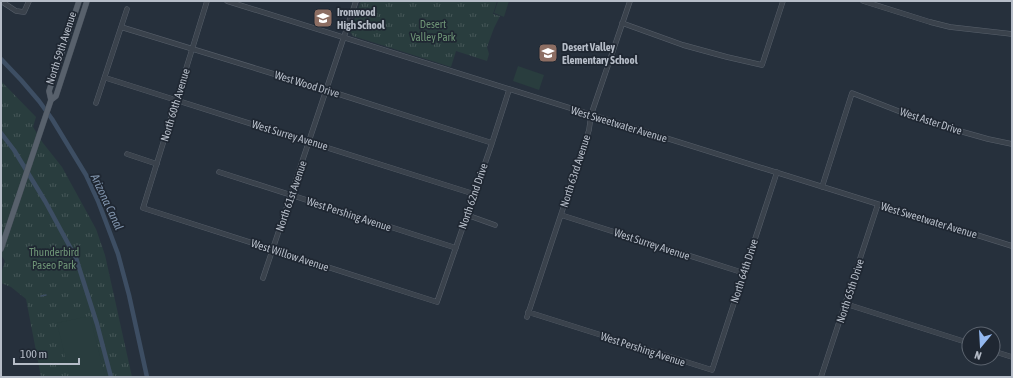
<svg xmlns="http://www.w3.org/2000/svg" width="1013" height="378" viewBox="0 0 1013 378" font-family="'Asap Condensed',sans-serif">
  <style>
    .park { fill: url(#park-tufts) }
    .pitch { fill: #293d3e }
    .lines { fill: none; stroke-linecap: round; stroke-linejoin: round }
    .stream { stroke: #3d4e63; stroke-width: 1.5 }
    .canal { stroke: #3d4e63; stroke-width: 4.5 }
    .minor-casing { stroke: #58606b; stroke-width: 5.5 }
    .major-casing { stroke: #434b56; stroke-width: 6 }
    .minor { stroke: #3a424c; stroke-width: 4.5 }
    .major { stroke: #58616c; stroke-width: 5.5 }
    .labels { text-anchor: middle; stroke-width: 3.5; stroke-linejoin: round; paint-order: stroke }
    .poi-label { font-size: 11px; font-weight: bold; fill: #b6bdc8; stroke: #1f2732; text-anchor: start }
    .park-label { font-size: 11px; fill: #6f9677; stroke: #1f2732 }
    .street-label { font-size: 11px; fill: #b6bdc8; stroke: #1f2732 }
    .water-label { font-size: 12px; font-style: italic; fill: #8094ac; stroke: #1f2732 }
  </style>
  <defs>
    <pattern id="park-tufts" width="24" height="20" patternUnits="userSpaceOnUse"><rect width="24" height="20" fill="#293d3e"/><path d="M3 7l-1-3M5 7V3M7 7l1-3M15 17l-1-3M17 17v-4M19 17l1-3" fill="none" stroke="#465758"/></pattern>
  </defs>
  <rect width="100%" height="100%" fill="#26303c"/>
  <path class="park" d="M361 1H497L493 14 500 16 494 28 487 47 489 54 487 61 456 51 451 67 353 36 350 32Z
    M1 81 36 117 33 127 43 143 62 167 96 229 105 255 132 377H41L26 299 11 287 1 283V274L5 261 1 255Z"/>
  <path class="pitch" d="M498 1H509L504 17 494 13Z
    M518 66 544 75 539 90 513 81Z
    M90 316 105 377H70L57 323Z"/>
  <g class="lines">
    <path class="stream" d="M41 296 46 295"/>
    <path class="canal" d="M1 59 21 80 39 101 52 119 86 175 98 201 118 254 129 295 147 377
      M1 133 14 150 45 201 76 258 97 324 111 377"/>
    <defs>
      <path id="minor" d="M1 1 16 11 24 12 29 1
        M207 1 143 208 437 302 492 143 509 90
        M227 1C488 84 750 165 1012 246
        M863 1 930 22 950 27 1012 34
        M622 23 683 45 727 57 762 65 783 1
        M121 27 326 90 492 143
        M106 78 474 194
        M96 103 127 9
        M127 154 157 164
        M219 172 456 248
        M822 187 852 93 924 121 988 139 1012 144
        M467 215 495 225
        M561 215 744 273
        M263 278 356 1
        M846 304 969 343
        M528 312 712 370 777 172
        M527 317 589 130 591 115 630 1
        M993 351 1012 357
        M821 377 878 204"/>
      <path id="major" d="M51 100 49 91 79 1
        M1 249 51 100 56 96 87 1"/>
    </defs>
    <use href="#minor" class="minor-casing"/>
    <use href="#major" class="major-casing"/>
    <use href="#minor" class="minor"/>
    <use href="#major" class="major"/>
  </g>
  <defs>
    <symbol id="school-square" viewBox="-11 -11 22 22"><rect x="-9" y="-9" width="18" height="18" rx="4" fill="#8d6e63" stroke="#1f2732"/><path d="M0-5L7-2L0 1L-7-2ZM-4 1L0 2.5L4 1V4Q0 6-4 4Z" fill="#fff"/></symbol>
  </defs>
  <g fill-rule="evenodd">
    <use href="#school-square" x="312" y="7" width="22" height="22"/>
    <use href="#school-square" x="537" y="42" width="22" height="22"/>
  </g>
  <g class="labels">
    <g class="poi-label">
      <text x="337" y="16">Ironwood<tspan x="337" dy="13">High School</tspan></text>
      <text x="562" y="51">Desert Valley<tspan x="562" dy="13">Elementary School</tspan></text>
    </g>
    <g class="park-label">
      <text x="433" y="28">Desert<tspan x="433" dy="13">Valley Park</tspan></text>
      <text x="54" y="256">Thunderbird<tspan x="54" dy="13">Paseo Park</tspan></text>
    </g>
    <g class="street-label">
      <text transform="translate(61 48) rotate(-72)" y="4">North 59th Avenue</text>
      <text transform="translate(307 84) rotate(17)" y="4">West Wood Drive</text>
      <text transform="translate(175 105) rotate(-73)" y="4">North 60th Avenue</text>
      <text transform="translate(931 121) rotate(18)" y="4">West Aster Drive</text>
      <text transform="translate(619 124) rotate(17)" y="4">West Sweetwater Avenue</text>
      <text transform="translate(290 135) rotate(17)" y="4">West Surrey Avenue</text>
      <text transform="translate(575 171) rotate(-72)" y="4">North 63rd Avenue</text>
      <text transform="translate(291 196) rotate(-71)" y="4">North 61st Avenue</text>
      <text transform="translate(473 196) rotate(-71)" y="4">North 62nd Drive</text>
      <text transform="translate(349 214) rotate(18)" y="4">West Pershing Avenue</text>
      <text transform="translate(929 220) rotate(17)" y="4">West Sweetwater Avenue</text>
      <text transform="translate(652 244) rotate(18)" y="4">West Surrey Avenue</text>
      <text transform="translate(290 255) rotate(18)" y="4">West Willow Avenue</text>
      <text transform="translate(744 271) rotate(-72)" y="4">North 64th Drive</text>
      <text transform="translate(850 291) rotate(-72)" y="4">North 65th Drive</text>
      <text transform="translate(643 349) rotate(18)" y="4">West Pershing Avenue</text>
    </g>
    <g class="water-label">
      <text transform="translate(107 202) rotate(65)" y="4">Arizona Canal</text>
    </g>
  </g>
  <rect width="1013" height="378" fill="none" stroke="#b6bdc8" stroke-width="4"/>
  <g transform="translate(981 346) rotate(198)"><circle r="19" fill="#1f2732" stroke="#5b636e"/>
  <path d="M0-3L7 15L0 10L-7 15Z" fill="#93b8ef"/>
  <text y="-6" font-size="11" font-weight="bold" text-anchor="middle" fill="#b6bdc8">N</text>
  </g>
  <path d="M14 358v6h65v-6" fill="none" stroke="#b6bdc8" stroke-width="2"/>
  <text x="20" y="358" font-size="12" fill="#b6bdc8" stroke="#1f2732" stroke-width="3" paint-order="stroke">100 m</text>
</svg>
